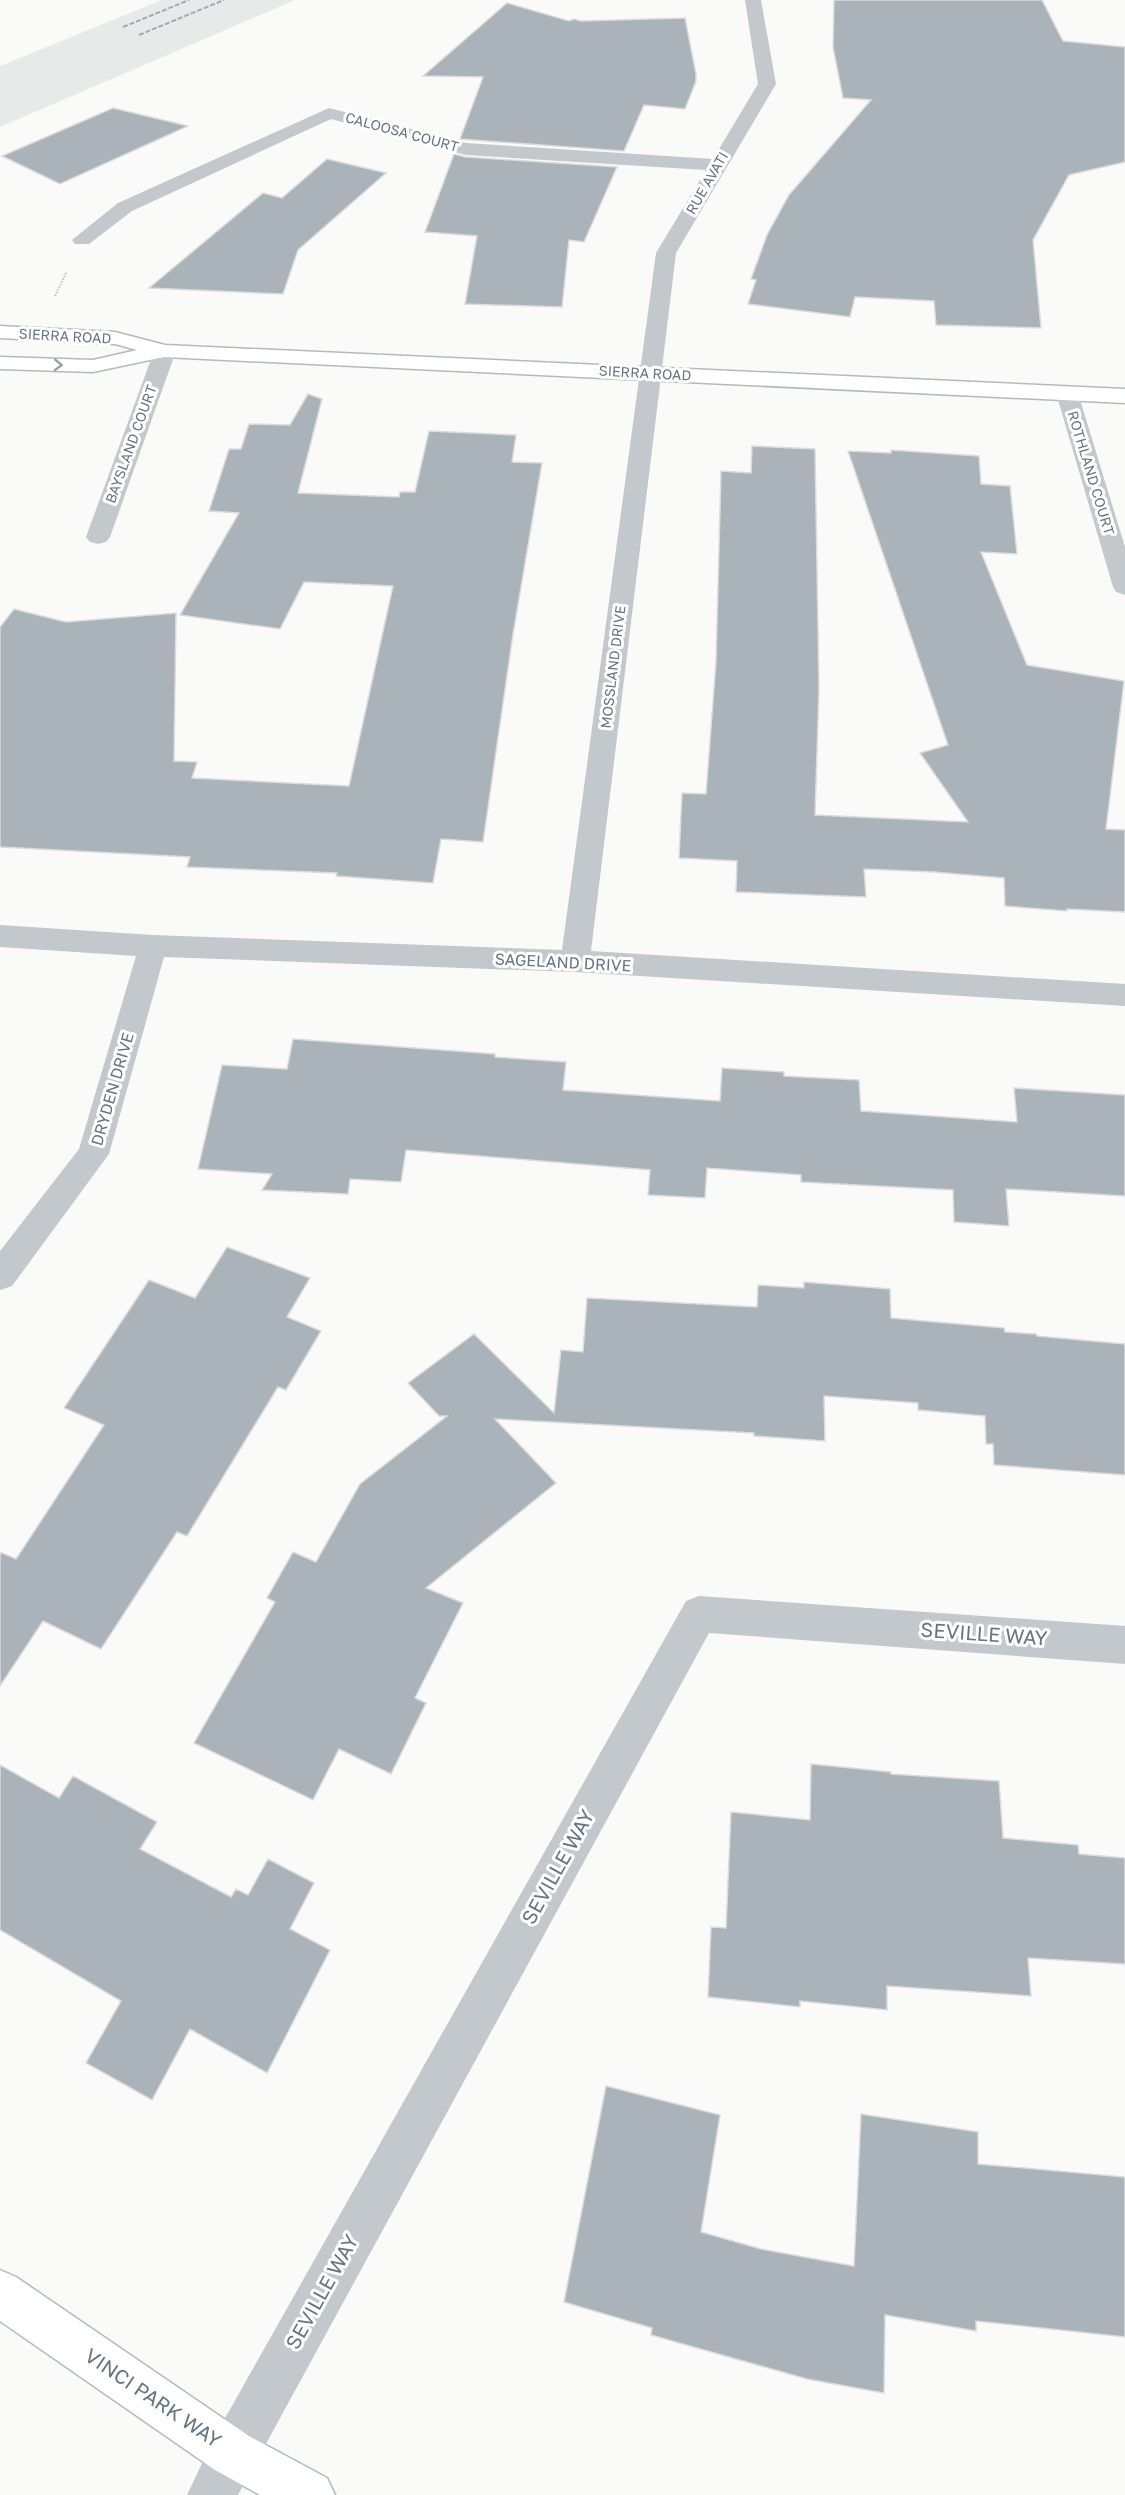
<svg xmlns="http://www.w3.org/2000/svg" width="1125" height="2495" viewBox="0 0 1125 2495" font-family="'Golos Text',sans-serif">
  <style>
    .built { fill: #e8e9e9 }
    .building { fill: #aab3b9; stroke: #dcdcda; stroke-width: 1.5 }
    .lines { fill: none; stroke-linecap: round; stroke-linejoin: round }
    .secondary-casing { stroke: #b3babf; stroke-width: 3 }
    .path { stroke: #bbbfc2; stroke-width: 2; stroke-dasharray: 1.5 1.5; stroke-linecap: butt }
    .street { fill: #c3c8cc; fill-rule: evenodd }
    .secondary { fill: #fff; fill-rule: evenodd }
    .rail { stroke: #a2aab0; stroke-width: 2; stroke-dasharray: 5 2; stroke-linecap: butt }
    .oneway { stroke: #939fa8 }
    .labels { text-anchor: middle; stroke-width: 6; stroke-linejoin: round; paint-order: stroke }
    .far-street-label { font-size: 14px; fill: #657683; stroke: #fff }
    .street-label { font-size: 16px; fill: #657683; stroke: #fff }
    .near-street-label { font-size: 20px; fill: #657683; stroke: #fff }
  </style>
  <rect width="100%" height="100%" fill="#fafaf8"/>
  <path class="built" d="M162 0H295L0 127V66Z"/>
  <path class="building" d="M834 0H1042L1063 41 1125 47V162L1069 175 1033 240 1041 328 936 325 934 301 855 297 850 317 748 304 756 280 751 279 767 235 789 195 871 100 843 98 833 47Z
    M507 3 569 21 574 19 581 21 685 18 696 74V81L685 109 644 105 624 151 460 139 483 77 423 76Z
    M113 108 188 126 60 184 2 156Z
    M454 154 466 157 617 167 584 242 569 240 562 307 465 304 477 236 425 232Z
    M327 159 386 173 298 250 283 294 149 288 263 193 282 198Z
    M308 394 322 399 298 493 399 497 400 492H415L429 431 516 435 512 462 542 463 513 634 483 842 441 839 433 883 336 876 337 873 187 867 190 857 0 847V627L14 609 66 622 176 613 174 761 197 762 192 778 349 786 393 586 304 582 280 629 180 615 239 513 209 511 229 449H241L249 424 290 425Z
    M752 446 815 449 819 688 815 815 968 822 920 753 948 745 848 451 891 453V450L979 456 981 484 1010 486 1017 554 981 552 1027 665 1124 681 1106 829 1125 830V912L1067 909V911L1005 906 1004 878 934 872 864 869 866 897 736 892 737 861 679 858 682 793 706 794 716 662 721 471 751 473Z
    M293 1039 495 1054V1057L566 1062 563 1090 720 1101 722 1068 784 1072V1076L859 1080 861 1111 1017 1122 1014 1088 1125 1095V1196L1006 1189 1009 1226 954 1222 953 1190 801 1182V1175L707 1168 705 1198 648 1195 650 1170 406 1150 401 1182 350 1179 348 1194 262 1190 272 1174 198 1169 222 1065 287 1069Z
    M227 1247 310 1278 287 1317 321 1331 286 1390 278 1387 187 1536 177 1532 101 1649 43 1621 0 1686V1552L16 1559 104 1425 64 1408 149 1280 195 1298Z
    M804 1282 890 1289 891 1318 1004 1328 1005 1332 1036 1334 1037 1336 1125 1344V1475L994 1465 993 1444H986L985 1416 918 1410V1403L824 1396 825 1441 754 1436V1433L495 1419 556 1483 426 1588 463 1603 415 1698 426 1703 391 1774 339 1749 313 1800 194 1743 275 1602 267 1598 293 1552 316 1562 360 1484 447 1416H439L408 1383 474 1334 554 1413 561 1350 583 1352 587 1298 757 1307 758 1285 804 1288Z
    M811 1764 891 1772V1774L999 1781 1003 1838 1078 1845 1079 1854 1125 1858V1964L1028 1958 1031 1996 887 1986V2010L800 2001V2007L708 1997 711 1927 726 1928 731 1812 810 1820Z
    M0 1765 59 1798 73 1776 157 1822 140 1849 231 1897 236 1889 248 1895 268 1859 314 1883 290 1929 330 1950 267 2073 190 2029 152 2100 86 2063 121 2001 0 1930Z
    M606 2086 720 2115 701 2232 761 2249 854 2266 861 2114 978 2132V2164L1125 2177V2337L976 2321V2331L885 2315 884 2393 807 2379 651 2335 652 2328 564 2302Z"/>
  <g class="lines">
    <defs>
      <path id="secondary" d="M0 326 115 332 165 345 1125 389V403L164 357 93 372 0 369V357L93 360 137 350 115 344 0 338Z
        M0 2270 16 2277 249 2436 327 2478 335 2495H260L215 2470 0 2321Z"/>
    </defs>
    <use href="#secondary" class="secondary-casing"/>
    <path class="path" d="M55 296 66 273"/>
    <path class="street" d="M745 0H761L776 84 676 253 591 951 1125 984V1006L575 972 164 957 109 1154 12 1286 0 1290V1251L79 1149 136 956 0 947V925L153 935 562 950 656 253 706 170 466 155 331 119 132 211 89 244H75L72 240 118 203 329 108 466 143 713 159 758 84Z
      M165 345 173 346 176 351 110 537 106 542 98 544 90 542 86 537 154 351 157 346Z
      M1067 386 1075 388 1078 393 1125 547V595L1116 592 1113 587 1056 393 1059 388Z
      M699 1596 1125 1626V1664L709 1633 238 2495H187L215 2436 686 1601Z"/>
    <use href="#secondary" class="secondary"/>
    <path class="rail" d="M123 27 189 0
      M139 35 224 0"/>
  </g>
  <defs><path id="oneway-chevron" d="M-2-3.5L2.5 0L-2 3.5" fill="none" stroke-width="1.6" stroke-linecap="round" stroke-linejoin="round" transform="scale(1.5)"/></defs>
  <use class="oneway" href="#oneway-chevron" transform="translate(58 365) rotate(2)"/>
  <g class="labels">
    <g class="far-street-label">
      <text transform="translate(402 132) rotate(15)" y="5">CALOOSA COURT</text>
      <text transform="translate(707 183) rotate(-60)" y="5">RUE AVATI</text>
      <text transform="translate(65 336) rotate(3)" y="5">SIERRA ROAD</text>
      <text transform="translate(645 373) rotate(3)" y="5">SIERRA ROAD</text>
      <text transform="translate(131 444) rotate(-70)" y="5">BAYSLAND COURT</text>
      <text transform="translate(1091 473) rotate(73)" y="5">ROTHLAND COURT</text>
      <text transform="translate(613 667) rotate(-83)" y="5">MOSSLAND DRIVE</text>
    </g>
    <g class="street-label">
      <text transform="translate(563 962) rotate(3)" y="6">SAGELAND DRIVE</text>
      <text transform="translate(112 1089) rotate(-74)" y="6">DRYDEN DRIVE</text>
    </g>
    <g class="near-street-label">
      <text transform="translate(984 1634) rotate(4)" y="7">SEVILLE WAY</text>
      <text transform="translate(558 1867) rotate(-61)" y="7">SEVILLE WAY</text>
      <text transform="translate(322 2292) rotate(-61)" y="7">SEVILLE WAY</text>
      <text transform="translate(153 2398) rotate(34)" y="7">VINCI PARK WAY</text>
    </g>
  </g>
</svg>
